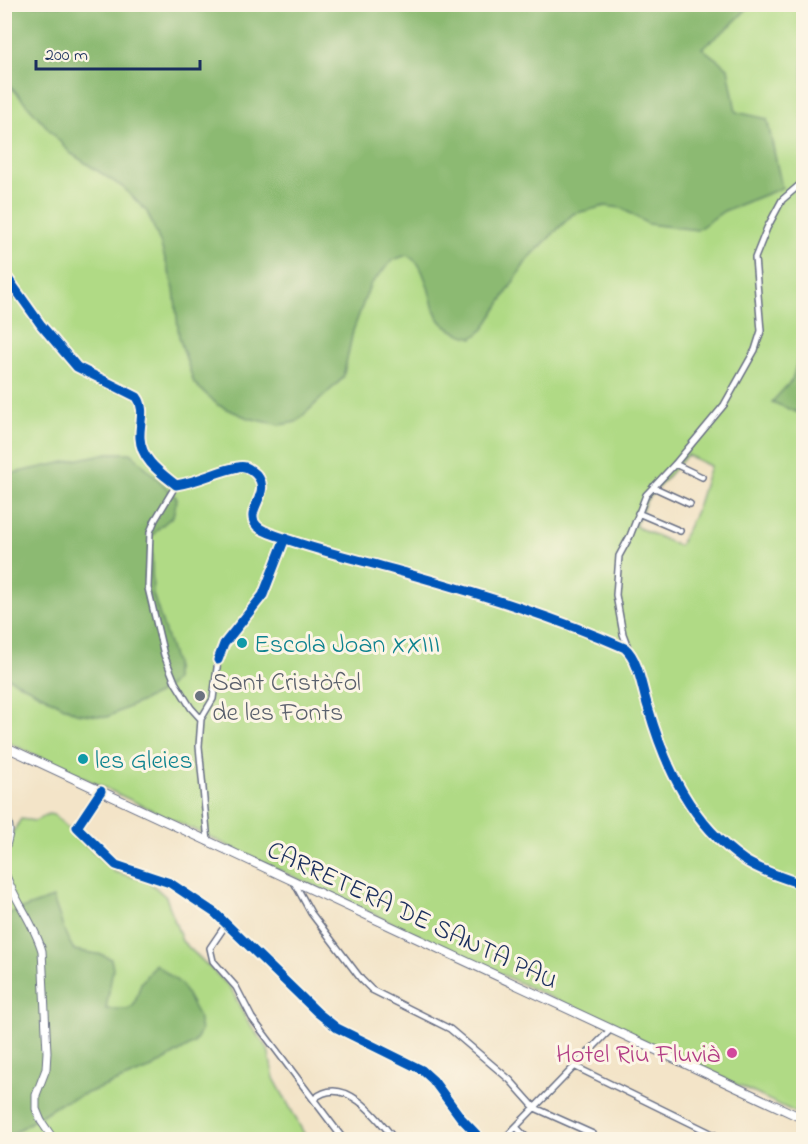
<svg xmlns="http://www.w3.org/2000/svg" width="808" height="1144" viewBox="0 0 808 1144" font-family="'Indie Flower',sans-serif">
  <style>
    .green { fill: #b0da85; stroke: #668472; stroke-width: 1.5; fill-rule: evenodd }
    .forest { fill: #8cba72; stroke: #547468; stroke-width: 1.5 }
    .lines { fill: none; stroke-linecap: round; stroke-linejoin: round }
    .minor-casing { stroke: #676e83; stroke-width: 8 }
    .tertiary-casing { stroke: #676e83; stroke-width: 9 }
    .secondary-casing { stroke: #676e83; stroke-width: 10 }
    .minor { stroke: #fff; stroke-width: 5 }
    .tertiary { stroke: #fff; stroke-width: 7 }
    .secondary { stroke: #fff; stroke-width: 8 }
    .cycleway-casing { stroke: #fcf5e5; stroke-width: 13 }
    .cycleway { stroke: #0057b8; stroke-width: 9 }
    .culture-dot { fill: #0f9aa8; stroke: #fcf5e5; stroke-width: 2 }
    .worship-dot { fill: #6b7280; stroke: #fcf5e5; stroke-width: 2 }
    .hotel-dot { fill: #d1479c; stroke: #fcf5e5; stroke-width: 2 }
    .labels { text-anchor: middle; stroke-width: 6; stroke-linejoin: round; paint-order: stroke }
    .culture-label { font-size: 26px; fill: #0d838f; stroke: #fcf5e5; text-anchor: start }
    .worship-label { font-size: 26px; fill: #5b616d; stroke: #fcf5e5; text-anchor: start }
    .street-label { font-size: 26px; fill: #1b2f5e; stroke: #fcf5e5 }
    .hotel-label { font-size: 26px; fill: #b23c85; stroke: #fcf5e5; text-anchor: end }
  </style>
  <rect width="100%" height="100%" fill="#fcf5e5"/>
  <filter id="ink" filterUnits="userSpaceOnUse"><feTurbulence type="fractalNoise" baseFrequency=".0167" numOctaves="2"/><feDisplacementMap in="SourceGraphic" scale="12" xChannelSelector="R" yChannelSelector="G"/><feConvolveMatrix kernelMatrix="1 2 1 2 8 2 1 2 1" color-interpolation-filters="sRGB"/></filter>
  <filter id="wash" filterUnits="userSpaceOnUse"><feTurbulence type="fractalNoise" baseFrequency=".008" numOctaves="4" result="noise"/><feDisplacementMap in="SourceGraphic" scale="24" xChannelSelector="R" yChannelSelector="G"/><feGaussianBlur stdDeviation="1.35" result="paint"/><feColorMatrix in="noise" values="0 0 0 0 0 0 0 0 0 0 0 0 0 0 0 0 0 1.4 0 .05"/><feComposite in="paint" operator="in"/></filter>
  <g filter="url(#wash)">
    <rect width="100%" height="100%" fill="#f3e4c8"/>
    <path class="green" d="M5 5H803V1116L5 741ZM687 455 710 466 696 511 679 546 635 526 646 501Z
      M4 811 11 823V835L21 819 35 821 48 814 54 815 115 872 148 881 166 897 182 941 231 988 246 1019 268 1049 274 1078 307 1139H5Z"/>
    <path class="forest" d="M4 5H751L730 26 702 48 728 68 736 112 767 119 782 188 724 211 697 230 648 224 621 208 605 206 573 214 527 260 484 329 473 338C423 325 439 303 420 267 418 262 411 258 407 255L393 260 370 285 353 331 343 378 296 422 280 425 248 418 218 405 194 383 179 337 174 289 160 242 147 212 124 188 70 153 5 80Z
      M803 358H804L803 415 772 402 792 380 798 359Z
      M108 453H131L177 498 173 516 159 528 151 537 153 594 175 663V680L164 691 107 717 76 713 5 676 4 475Z
      M53 898 66 935 74 950 103 955 111 959 113 968 106 1009H128L134 1005 141 983 155 964 181 984 198 1015 201 1031 194 1043 152 1068 59 1104 5 1139 4 915Z"/>
  </g>
  <g filter="url(#ink)">
    <g class="lines">
      <defs>
        <path id="minor" d="M804 181 782 200 767 228 755 258 761 331 755 350 724 405 675 464 646 495 630 536 619 556 616 595 623 634 638 674 655 734 685 800 707 828 745 860 784 878 804 885
          M4 273 41 325 77 367 137 397C146 409 139 424 140 438 141 460 161 473 176 485L206 478 236 467H244L250 470 261 482 262 494 253 513 254 522 259 528 301 544 407 573 538 612 606 640 629 652
          M4 308 14 287
          M675 464 702 477
          M176 485 155 520 150 532 148 588 164 655 175 682 191 708 201 719
          M653 487 690 504
          M638 513 680 531
          M101 791 77 827 116 865 170 883 215 913 318 1013 337 1028 422 1070 433 1080 461 1118 482 1140
          M208 842 199 746 201 719 213 699 218 660 224 644 263 595 285 538
          M294 882 311 913 361 979 372 990 450 1029 510 1080 535 1108 593 1134
          M227 923 210 948 213 961 236 987 252 1018 344 1140
          M576 1067 725 1140
          M314 1099C344 1073 378 1118 395 1140
          M516 1127 529 1140
          M503 1140 611 1029"/>
        <path id="tertiary" d="M4 815C13 827 8 839 4 852
          M4 870C13 899 34 922 42 951L47 1052 46 1069 36 1095V1109L41 1121 54 1140"/>
        <path id="secondary" d="M4 746 804 1119"/>
      </defs>
      <use href="#minor" class="minor-casing"/>
      <use href="#tertiary" class="tertiary-casing"/>
      <use href="#secondary" class="secondary-casing"/>
      <use href="#minor" class="minor"/>
      <use href="#tertiary" class="tertiary"/>
      <use href="#secondary" class="secondary"/>
      <defs>
        <path id="cycleway" d="M4 273 41 325 77 367 137 397C146 409 139 424 140 438 141 460 161 473 176 485 198 482 217 471 238 467 242 466 247 467 251 470 279 490 241 510 257 526 264 533 278 535 286 539 326 553 369 562 409 574 483 595 555 617 625 648 639 660 642 690 648 707 665 767 691 823 744 860 761 871 784 878 804 885
          M218 660 224 644 263 595 285 538
          M101 791 77 827 116 865 170 883 215 913 318 1013 337 1028 422 1070 433 1080 461 1118 482 1140"/>
      </defs>
      <use href="#cycleway" class="cycleway-casing"/>
      <use href="#cycleway" class="cycleway"/>
    </g>
  </g>
  <g class="culture-dot">
    <circle cx="242" cy="643" r="6"/>
    <circle cx="83" cy="759" r="6"/>
  </g>
  <circle class="worship-dot" cx="200" cy="696" r="6"/>
  <circle class="hotel-dot" cx="732" cy="1053" r="6"/>
  <g class="labels">
    <g class="culture-label">
      <text x="254" y="652">Escola Joan XXIII</text>
      <text x="95" y="768">les Gleies</text>
    </g>
    <g class="worship-label">
      <text x="212" y="690">Sant Cristòfol<tspan x="212" dy="30">de les Fonts</tspan></text>
    </g>
    <g class="street-label">
      <text transform="translate(413 914) rotate(25)" y="9">CARRETERA DE SANTA PAU</text>
    </g>
    <g class="hotel-label">
      <text x="720" y="1062">Hotel Riu Fluvià</text>
    </g>
  </g>
  <rect width="808" height="1144" fill="none" stroke="#fcf5e5" stroke-width="24"/>
  <path d="M36 60v9h164v-9" fill="none" stroke="#1b2f5e" stroke-width="3"/>
  <text x="45" y="60" font-size="18" fill="#1b2f5e" stroke="#fcf5e5" stroke-width="4.5" paint-order="stroke">200 m</text>
</svg>
